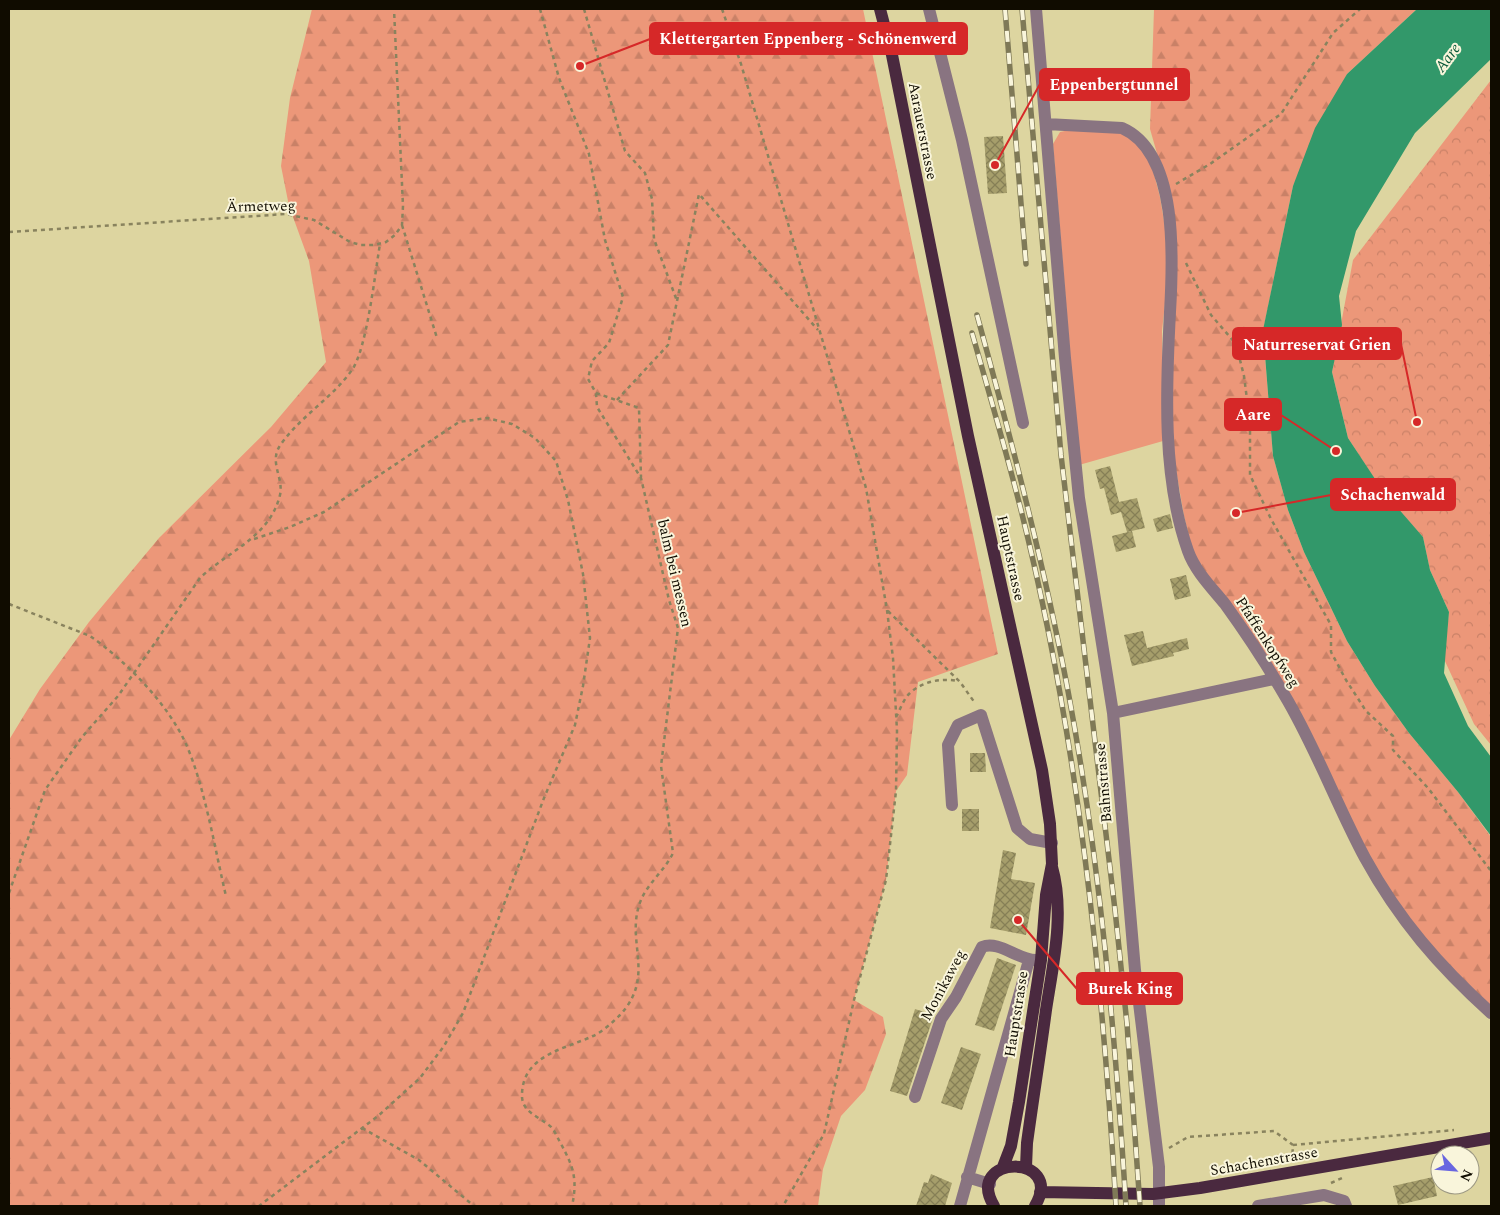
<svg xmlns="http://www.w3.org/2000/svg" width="1500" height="1215" viewBox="0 0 1500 1215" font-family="Spectral,serif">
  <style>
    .grass { fill: #ec9779 }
    .forest { fill: url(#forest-firs) }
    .park { fill: url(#park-crowns) }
    .water { fill: #32986a }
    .building { fill: url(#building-cross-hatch) }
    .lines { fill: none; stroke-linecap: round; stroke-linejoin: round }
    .path { stroke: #89835e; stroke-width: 2.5; stroke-dasharray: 4 4; stroke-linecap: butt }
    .minor { stroke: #897481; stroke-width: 12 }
    .major { stroke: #4a293f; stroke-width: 12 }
    .rail-casing { stroke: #7f7957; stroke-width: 5.5 }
    .rail { stroke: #f9f5db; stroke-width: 4; stroke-dasharray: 11; stroke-linecap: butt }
    .labels { text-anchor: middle; stroke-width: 4; stroke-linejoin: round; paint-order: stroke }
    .street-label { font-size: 15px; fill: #100c00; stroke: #f9f5db }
    .water-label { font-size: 16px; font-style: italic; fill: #085738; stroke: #f9f5db }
    .leader { fill: none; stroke: #d62828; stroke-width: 2 }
    .callout-dot { fill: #d62828; stroke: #f9f5db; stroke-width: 2 }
    .callout { fill: #d62828; stroke: #d62828; stroke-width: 2 }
    .callout-label { font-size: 16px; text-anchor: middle; font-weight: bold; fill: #fff }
  </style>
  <defs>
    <pattern id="forest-firs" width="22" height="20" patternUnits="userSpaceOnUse" patternTransform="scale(1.25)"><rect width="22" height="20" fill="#ec9779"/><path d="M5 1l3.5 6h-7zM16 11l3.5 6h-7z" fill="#c98167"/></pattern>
    <pattern id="park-crowns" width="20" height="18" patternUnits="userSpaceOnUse" patternTransform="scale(1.25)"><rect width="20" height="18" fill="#ec9779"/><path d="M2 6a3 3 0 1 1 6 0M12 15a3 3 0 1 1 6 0" fill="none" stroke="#c98167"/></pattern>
    <pattern id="building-cross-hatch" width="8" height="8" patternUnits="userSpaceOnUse" patternTransform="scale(1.25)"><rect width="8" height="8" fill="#a69e6b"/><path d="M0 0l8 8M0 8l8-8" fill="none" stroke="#867f56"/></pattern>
  </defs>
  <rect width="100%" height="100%" fill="#ddd5a0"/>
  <path class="grass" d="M1074 129 1122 133 1142 147 1153 170 1160 197 1170 257 1162 331 1163 441 1079 465 1053 144 1060 132Z"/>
  <path class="forest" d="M312 9H863L998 654 918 682 907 775 896 791 886 880 854 1000 883 1017 886 1034 865 1090 841 1116 823 1169 818 1206H9V740L40 689 89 622 159 538 271 427 326 362 309 261 289 206 281 166 290 98Z
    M1154 9H1417L1347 74 1293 186 1263 331 1273 456 1288 510 1304 552 1347 641 1375 686 1409 733 1458 792 1491 837V1013L1402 917 1286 697 1201 567 1192 549 1184 516 1172 447V206L1150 129Z"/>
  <path class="park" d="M1491 80V745L1474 724 1444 659 1449 612 1430 570 1423 537 1383 492 1348 438 1332 372 1353 260Z"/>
  <path class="water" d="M1417 9H1491V59L1415 133 1356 231 1339 296 1342 325 1332 372 1348 438 1383 491 1423 537 1430 570 1449 612 1444 673 1468 726 1491 757V836L1458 792 1409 733 1375 686 1347 641 1304 552 1288 510 1273 456 1263 330 1293 186 1315 128 1347 74Z"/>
  <path class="building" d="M1003 136 1007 193 988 194 984 137Z
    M1110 466 1119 502 1137 498 1145 528 1127 532 1121 512 1111 515 1104 488 1100 489 1095 470Z
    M1170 514 1173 528 1157 532 1153 519Z
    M1132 531 1136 547 1116 552 1112 536Z
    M1186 575 1191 596 1175 600 1170 579Z
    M1143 631 1147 648 1187 638 1189 649 1173 653 1174 656 1132 666 1124 635Z
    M970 753H985L986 772H970Z
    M962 809H979V831H962Z
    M1003 850 1016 853 1011 879 1035 883 1026 935 990 928Z
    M997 958 1016 965 994 1031 975 1025Z
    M915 1009 934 1015 907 1096 890 1091Z
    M961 1047 981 1054 962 1110 941 1103Z
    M931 1174 952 1183 945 1206H916L924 1182 928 1183Z
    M1433 1177 1437 1196 1398 1205 1393 1186Z"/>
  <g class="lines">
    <path class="path" d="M540 9 559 78 589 154 605 240 623 297 609 343 592 361 588 379 596 393 597 407 641 478 669 600 678 628 661 766 673 853C665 870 648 883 641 900 624 941 657 975 620 1015 613 1022 602 1032 593 1036 565 1049 523 1055 522 1094 521 1112 538 1116 550 1126 554 1129 557 1137 560 1142 573 1166 578 1178 572 1206
      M584 9 625 151 645 173 652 199 654 239 677 301
      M722 9 741 64 866 488 887 610 893 658 897 731 896 791 886 880 854 1000 824 1134 783 1206
      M1176 184 1210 164 1281 114 1333 33 1360 9
      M402 225 437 338
      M9 232 286 214 314 220 350 242 361 245H374L386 242 395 235 402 225 403 206 394 9
      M1186 263 1211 315 1236 344 1244 376 1250 423V475L1271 519 1331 625V652L1346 680 1366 711 1393 736V750L1428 788 1491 871
      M596 393 639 408 641 477
      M617 400 668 345 699 194 818 330
      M254 539 290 527 324 512 459 422 487 418 512 424 535 438 556 461 568 500 583 574 590 638 583 686 575 725 544 798 463 1013 444 1046 420 1078 378 1116 259 1206
      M9 604 90 636C126 661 168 704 186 744 205 787 215 850 226 896
      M888 611 960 682 975 703
      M896 717C900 710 904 698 910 693 923 681 941 678 958 681
      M9 893 45 790 82 737 118 696 200 578C228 551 270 537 280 495 284 477 268 462 281 444 301 416 332 398 352 370 367 348 375 273 380 244
      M362 1128 419 1160 474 1206
      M1293 1145 1454 1130
      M1169 1148 1188 1137 1274 1131 1293 1145 1292 1160
      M1331 1183 1342 1178"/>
    <path class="minor" d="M929 9 962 140 1023 423
      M1036 9 1065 358 1079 498 1113 713 1135 970 1159 1167V1206
      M1046 124 1122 128C1179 153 1173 261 1170 312 1166 388 1162 478 1188 551 1195 571 1212 588 1225 604 1246 633 1267 665 1285 696 1316 748 1337 806 1365 858 1399 920 1439 966 1491 1013
      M1113 713 1274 679
      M952 805 948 745 958 725 981 715 1017 828 1030 839 1052 843
      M915 1097 941 1019 956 997 982 947C999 940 1018 960 1036 960
      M967 1177 990 1184
      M960 1206 1029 960
      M1258 1206 1324 1195 1344 1201 1346 1206"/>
    <path class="major" d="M880 9 892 55 968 436 1042 770 1050 824 1052 864 1046 895 1041 960 1019 1102 1011 1146 1003 1167
      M1026 1167 1027 1143C1033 1099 1040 1055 1046 1010 1053 964 1065 913 1052 867
      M1040 1192 1153 1194 1200 1188 1491 1138
      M994 1206C963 1154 1066 1153 1035 1206"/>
    <defs>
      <path id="rail" d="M1005 9 1026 264
        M1022 9 1061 455 1115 910 1127 1024 1140 1206
        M977 315C1011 439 1044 564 1068 691 1100 861 1115 1033 1126 1206
        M972 333C989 392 1006 451 1021 510 1078 737 1102 972 1116 1206"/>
    </defs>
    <use href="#rail" class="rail-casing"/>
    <use href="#rail" class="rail"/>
  </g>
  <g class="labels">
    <g class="street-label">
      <text transform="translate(923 131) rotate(79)" y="5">Aarauerstrasse</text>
      <text transform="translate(261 206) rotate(-1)" y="5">Ärmetweg</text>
      <text transform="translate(1011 558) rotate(78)" y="5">Hauptstrasse</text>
      <text transform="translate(675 573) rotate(77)" y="5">balm bei messen</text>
      <text transform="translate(1268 642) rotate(57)" y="5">Pfaffenkopfweg</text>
      <text transform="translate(1103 783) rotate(-95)" y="5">Bahnstrasse</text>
      <text transform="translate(943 985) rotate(-62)" y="5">Monikaweg</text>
      <text transform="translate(1016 1014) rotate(-81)" y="5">Hauptstrasse</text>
      <text transform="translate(1264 1161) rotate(-10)" y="5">Schachenstrasse</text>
    </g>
    <g class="water-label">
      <text transform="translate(1447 57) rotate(-53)" y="6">Aare</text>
    </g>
  </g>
  <path class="leader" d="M580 66L650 39M995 165L1040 84M1417 422L1401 344M1336 451L1281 415M1236 513L1331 495M1018 920L1077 989"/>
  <g class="callout-dot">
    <circle cx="580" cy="66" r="5"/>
    <circle cx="995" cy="165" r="5"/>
    <circle cx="1417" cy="422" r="5"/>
    <circle cx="1336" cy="451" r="5"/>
    <circle cx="1236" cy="513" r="5"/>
    <circle cx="1018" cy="920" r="5"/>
  </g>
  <g class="callout">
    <rect x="650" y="23" width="317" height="31" rx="5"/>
    <rect x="1040" y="69" width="149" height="31" rx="5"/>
    <rect x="1233" y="328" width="168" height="31" rx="5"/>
    <rect x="1225" y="399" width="56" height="31" rx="5"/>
    <rect x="1331" y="479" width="124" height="31" rx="5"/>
    <rect x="1077" y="973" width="105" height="31" rx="5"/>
  </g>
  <g class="callout-label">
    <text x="808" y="44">Klettergarten Eppenberg - Schönenwerd</text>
    <text x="1114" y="90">Eppenbergtunnel</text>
    <text x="1317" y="350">Naturreservat Grien</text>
    <text x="1253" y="420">Aare</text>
    <text x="1393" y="500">Schachenwald</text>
    <text x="1130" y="994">Burek King</text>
  </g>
  <rect width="1500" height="1215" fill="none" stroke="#100c00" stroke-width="20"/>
  <g transform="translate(1455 1170) rotate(116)"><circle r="24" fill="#f9f5db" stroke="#9c9883"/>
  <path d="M0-4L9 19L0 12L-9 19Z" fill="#6966e0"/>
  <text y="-8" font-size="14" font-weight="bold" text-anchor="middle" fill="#100c00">N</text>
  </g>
</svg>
